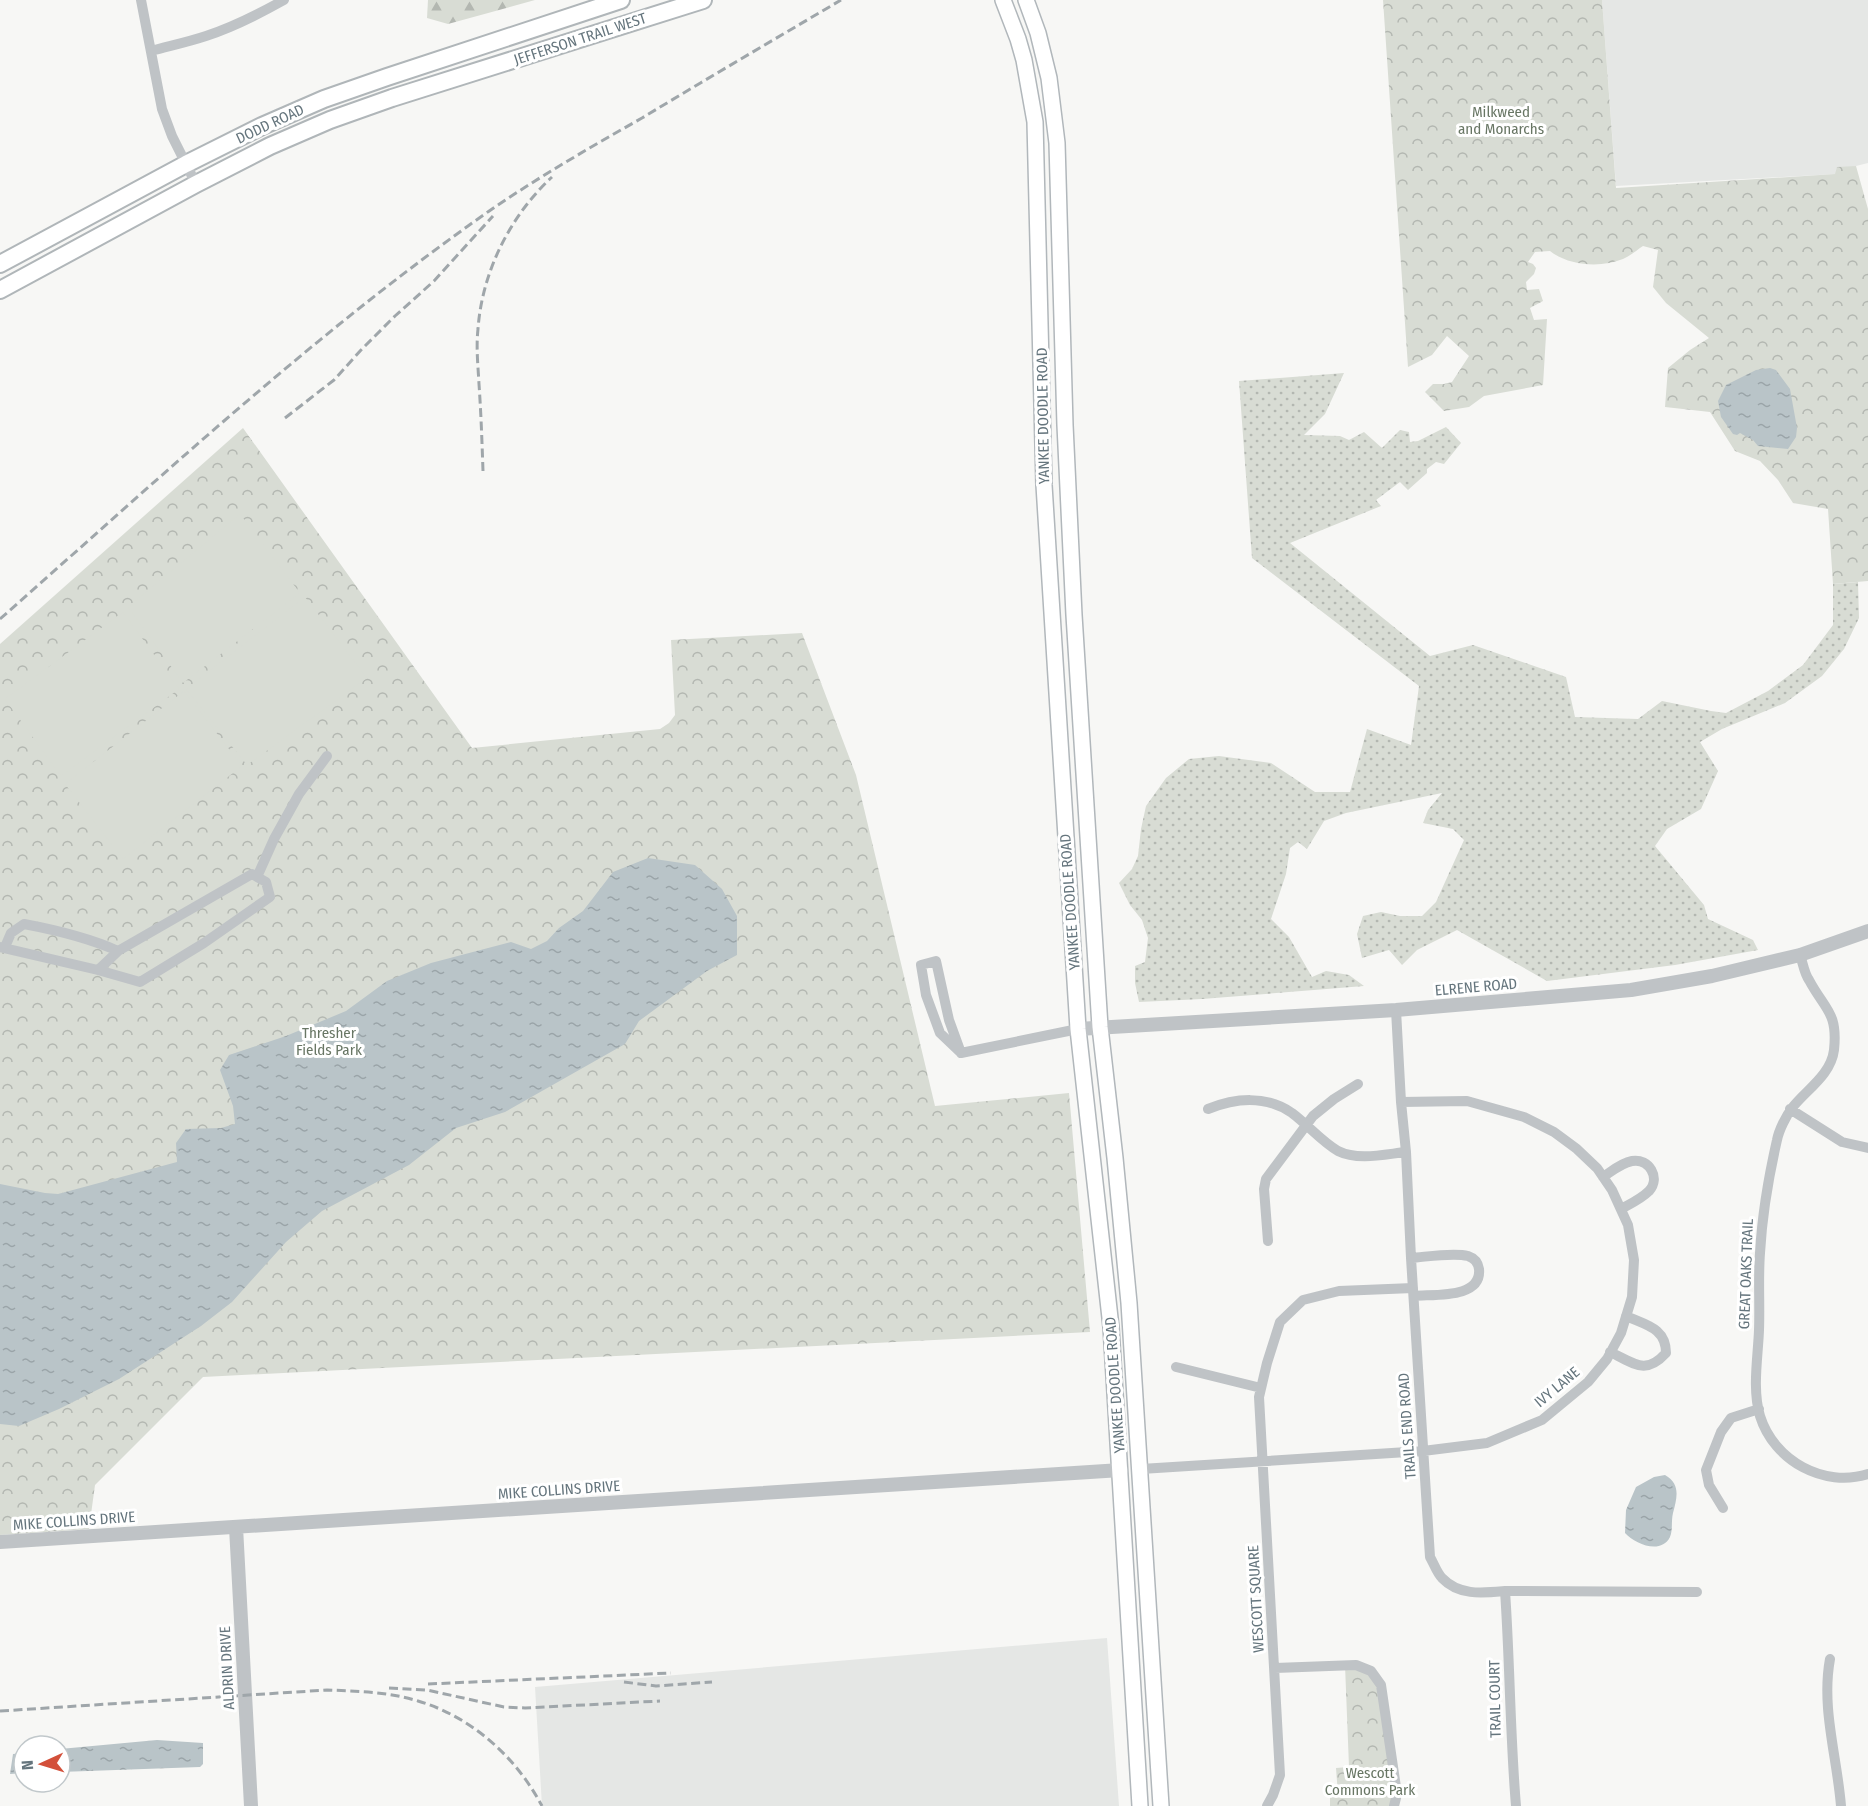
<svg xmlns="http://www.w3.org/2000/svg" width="1868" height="1806" viewBox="0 0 1868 1806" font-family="'Fira Sans Condensed',sans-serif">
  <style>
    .built { fill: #e5e7e5 }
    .grass { fill: url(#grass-dots) }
    .forest { fill: url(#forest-firs) }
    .park { fill: url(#park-crowns) }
    .pitch { fill: #d8dcd4 }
    .water { fill: url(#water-ripples) }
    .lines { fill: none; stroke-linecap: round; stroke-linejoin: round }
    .secondary-casing { stroke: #b1b7bb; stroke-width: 18 }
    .primary-casing { stroke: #b0b6b9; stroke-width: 20 }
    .minor { stroke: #bfc3c6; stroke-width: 10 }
    .tertiary { stroke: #bfc3c6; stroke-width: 14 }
    .secondary { stroke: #fff; stroke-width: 15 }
    .primary { stroke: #fff; stroke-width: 16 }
    .rail { stroke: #9fa6aa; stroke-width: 3; stroke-dasharray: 9 4.5; stroke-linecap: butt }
    .labels { text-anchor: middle; stroke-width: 6; stroke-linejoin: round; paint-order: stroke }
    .street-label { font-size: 15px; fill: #65757d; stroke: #fff }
    .park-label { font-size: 15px; fill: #687664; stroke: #fff }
  </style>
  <defs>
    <pattern id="grass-dots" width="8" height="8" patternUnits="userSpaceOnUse" patternTransform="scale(1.5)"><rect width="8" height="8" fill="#d8dcd4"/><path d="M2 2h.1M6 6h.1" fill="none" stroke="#b3b7b1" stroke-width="1.8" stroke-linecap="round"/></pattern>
    <pattern id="forest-firs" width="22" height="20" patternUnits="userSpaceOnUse" patternTransform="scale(1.5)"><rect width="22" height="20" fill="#d8dcd4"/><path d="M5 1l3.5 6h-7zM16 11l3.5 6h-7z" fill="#b3b7b1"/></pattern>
    <pattern id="park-crowns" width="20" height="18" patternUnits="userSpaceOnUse" patternTransform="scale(1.5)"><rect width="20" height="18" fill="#d8dcd4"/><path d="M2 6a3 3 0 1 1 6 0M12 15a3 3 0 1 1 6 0" fill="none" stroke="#b3b7b1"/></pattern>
    <pattern id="water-ripples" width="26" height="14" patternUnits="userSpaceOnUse" patternTransform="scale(1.5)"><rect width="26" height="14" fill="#b9c4c8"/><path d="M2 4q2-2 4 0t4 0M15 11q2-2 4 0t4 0" fill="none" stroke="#9aa4a8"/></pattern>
  </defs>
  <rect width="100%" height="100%" fill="#f7f7f5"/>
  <path class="built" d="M1602 0H1868V163L1856 166 1836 174 1616 186Z
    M1107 1638 1119 1806H542L535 1687Z"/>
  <path class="grass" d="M1344 373 1325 414 1304 435 1340 436 1349 440 1364 432 1382 448 1400 430 1409 432 1410 442 1418 441 1446 427 1461 443 1444 464 1436 462 1427 469V473L1408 490 1400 482 1376 500 1381 506 1290 543 1430 656 1473 645 1566 677 1575 717 1638 719 1662 701 1711 711 1726 713 1768 691 1803 665 1833 625V584L1858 582 1859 618 1844 649 1822 676 1785 703 1722 729 1700 742 1718 771 1701 809 1667 829 1655 846 1704 905 1708 919 1753 940 1758 950 1675 965 1547 981 1457 930 1417 950 1402 965 1389 950 1362 958 1357 934 1363 916 1381 912 1400 916H1422L1436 902 1464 840 1453 829 1423 823 1428 810 1442 793 1346 813 1324 821 1307 849 1298 842 1290 848 1286 874 1271 919 1289 937 1312 977 1326 971 1349 975 1364 986 1202 999 1139 1002 1135 983V966L1145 962 1148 938 1142 920 1130 905 1119 883 1132 869 1138 856 1141 829 1146 806 1166 778 1189 759 1219 756 1271 763 1315 792H1350L1367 729 1411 745 1419 686 1252 558 1239 381Z"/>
  <path class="forest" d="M428 0H535L448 24 427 18Z"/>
  <path class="park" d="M1383 0H1602L1616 188 1835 174 1837 167 1856 166 1868 209V581L1833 584 1828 509 1793 503 1778 480 1760 461 1735 451 1710 412 1665 407 1668 368 1690 350 1709 338 1666 303 1653 287 1658 250 1643 246C1637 250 1630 256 1623 259 1601 268 1569 266 1550 251L1535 252 1528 262 1533 264 1536 268 1534 274 1526 282 1527 290 1539 289 1543 301 1530 308 1534 320 1547 319 1543 385 1484 396 1469 407 1444 411 1425 392 1433 384H1444L1452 382 1469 356 1447 336 1432 355 1408 367Z
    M243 428 472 748 660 729 669 723 675 715 671 640 802 633 856 775 935 1106 1069 1093 1090 1332 203 1377 95 1485 89 1529 0 1535V644Z
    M1345 1665H1356L1381 1685 1394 1806H1330V1796L1338 1795 1336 1768 1349 1767Z"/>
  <path class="pitch" d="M240 514 300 593 183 683 128 607Z
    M305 597 367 678 247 765 186 689Z
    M123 612 179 689 61 776 5 699Z
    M184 691 242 766 123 859 65 784Z"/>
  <path class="water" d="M1770 368 1776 370 1790 389 1797 428 1796 437 1788 449 1758 446 1753 440 1740 433 1737 435 1733 434 1721 417 1718 401 1726 385 1756 370Z
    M648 858 695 865 722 889 737 916V955L707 971 639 1021 625 1044 505 1112 456 1128 409 1165 322 1211 286 1242 232 1302 201 1326 119 1379 59 1409 19 1426 0 1424V1184L45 1193 58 1194 177 1162 176 1143 186 1129 221 1128 235 1124 233 1106 220 1070 229 1055 286 1036 346 1011 387 981 431 963 511 942 531 949 547 941 559 928 583 911 613 872Z
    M1665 1475C1681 1484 1677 1498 1673 1513 1671 1521 1673 1530 1670 1537 1661 1555 1635 1544 1625 1533L1626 1510 1636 1487 1654 1477Z
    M157 1740 203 1743V1764L200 1767 60 1772V1749Z
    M24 1753V1773L10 1774 13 1754Z"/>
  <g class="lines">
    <defs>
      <path id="secondary" d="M1003 0 1018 39 1024 60 1035 122 1044 485 1078 1029 1111 1327 1140 1806
        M1026 0 1038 33 1049 78 1057 143 1065 425 1074 615 1100 1027 1115 1158 1129 1303 1161 1806"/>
      <path id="primary" d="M0 264 186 164 262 126 324 99 387 77 621 0
        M0 290 196 184 270 146 330 120 392 98 703 0"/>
    </defs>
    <use href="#secondary" class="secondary-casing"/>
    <use href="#primary" class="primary-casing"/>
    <path class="minor" d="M141 0 162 109 172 136 196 184
      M151 51C169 46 188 42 206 36 234 27 259 14 284 0
      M257 877 274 839 299 794 327 756
      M0 947 98 970 140 982 204 943 270 897 266 882 252 874 118 951 98 970
      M5 947 11 933 24 924C56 930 87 937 118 951
      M1800 955C1803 963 1804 973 1809 980 1825 1010 1838 1012 1834 1050 1831 1075 1806 1090 1792 1108 1786 1116 1779 1130 1777 1140 1769 1175 1762 1217 1760 1253 1758 1278 1760 1304 1759 1330 1758 1357 1752 1389 1760 1416 1774 1461 1824 1488 1868 1474
      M1396 1010 1401 1102 1406 1152 1411 1258 1430 1557C1434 1564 1437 1573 1442 1578 1459 1596 1483 1593 1505 1591L1697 1592
      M961 1053 940 1033 926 995 921 965 936 961 949 1020 961 1053 1078 1029
      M1208 1109C1235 1098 1266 1095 1292 1113 1308 1125 1321 1141 1338 1151 1358 1161 1386 1154 1406 1152
      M1790 1109 1842 1142 1868 1148
      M1603 1177C1612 1171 1621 1163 1632 1161 1649 1158 1661 1178 1649 1191 1641 1199 1630 1204 1621 1209
      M1268 1241 1264 1189 1266 1179 1313 1116 1334 1099 1358 1084
      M1411 1258C1426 1257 1453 1252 1468 1256 1474 1258 1478 1262 1479 1269 1482 1299 1434 1294 1414 1296
      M1610 1352C1634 1363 1645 1376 1666 1353 1666 1328 1646 1325 1626 1316
      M1176 1367 1261 1388
      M1141 1469 1423 1451 1487 1443 1542 1420 1588 1382 1607 1359 1621 1333 1632 1297 1634 1260 1628 1225 1612 1190 1597 1168 1577 1149 1554 1132 1524 1117 1467 1101 1401 1102
      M1723 1508 1709 1485 1706 1470 1721 1432 1731 1418 1759 1409
      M1505 1591C1510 1663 1510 1735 1516 1806
      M1830 1659C1821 1708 1837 1756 1841 1806
      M1275 1668 1356 1665 1371 1671 1381 1685 1397 1794 1394 1806
      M1267 1806 1273 1795 1280 1775 1259 1397 1267 1363 1280 1322 1303 1300 1339 1291 1413 1288"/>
    <path class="tertiary" d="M1078 1029 1396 1010 1631 990 1712 976 1800 955 1868 931
      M236 1527 251 1806
      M0 1542 1121 1470"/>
    <use href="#secondary" class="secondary"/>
    <use href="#primary" class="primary"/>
    <path class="rail" d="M285 418 334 380 361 350 395 316 434 281 493 216
      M483 471C482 442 481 413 479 384 478 366 476 347 478 329 482 272 510 216 552 177
      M0 619C153 484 302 345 468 226 523 186 582 152 642 118 708 78 775 39 841 0
      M624 1682 656 1686 712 1682
      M428 1684 671 1673
      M389 1688 427 1690 504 1707 525 1708 660 1701
      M0 1711 327 1690C357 1691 389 1692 418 1701 472 1717 516 1757 542 1806"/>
  </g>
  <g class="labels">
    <g class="street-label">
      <text transform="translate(580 39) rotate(-18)" y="5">JEFFERSON TRAIL WEST</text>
      <text transform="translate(270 124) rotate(-25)" y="5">DODD ROAD</text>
      <text transform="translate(1043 416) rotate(-91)" y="5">YANKEE DOODLE ROAD</text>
      <text transform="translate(1070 902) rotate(-94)" y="5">YANKEE DOODLE ROAD</text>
      <text transform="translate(1476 987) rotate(-5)" y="5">ELRENE ROAD</text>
      <text transform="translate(1746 1274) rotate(-88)" y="5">GREAT OAKS TRAIL</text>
      <text transform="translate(1115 1385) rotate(-94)" y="5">YANKEE DOODLE ROAD</text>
      <text transform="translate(1557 1387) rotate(-40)" y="5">IVY LANE</text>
      <text transform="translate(1407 1426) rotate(-94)" y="5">TRAILS END ROAD</text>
      <text transform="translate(559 1490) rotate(-4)" y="5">MIKE COLLINS DRIVE</text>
      <text transform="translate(74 1521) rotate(-4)" y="5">MIKE COLLINS DRIVE</text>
      <text transform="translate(1256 1599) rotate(-93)" y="5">WESCOTT SQUARE</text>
      <text transform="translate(227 1668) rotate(-93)" y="5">ALDRIN DRIVE</text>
      <text transform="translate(1495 1699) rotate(-91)" y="5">TRAIL COURT</text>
    </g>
    <g class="park-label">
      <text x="1501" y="117">Milkweed<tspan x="1501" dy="17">and Monarchs</tspan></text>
      <text x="329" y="1038">Thresher<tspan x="329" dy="17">Fields Park</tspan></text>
      <text x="1370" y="1778">Wescott<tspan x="1370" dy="17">Commons Park</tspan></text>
    </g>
  </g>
  <g transform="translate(42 1764) rotate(266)"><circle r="28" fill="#ffffff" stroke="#c1c8cb" stroke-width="1.5"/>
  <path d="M0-4.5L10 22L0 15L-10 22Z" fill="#d3503a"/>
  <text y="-9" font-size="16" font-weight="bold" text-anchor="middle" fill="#65757d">N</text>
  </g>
</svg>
